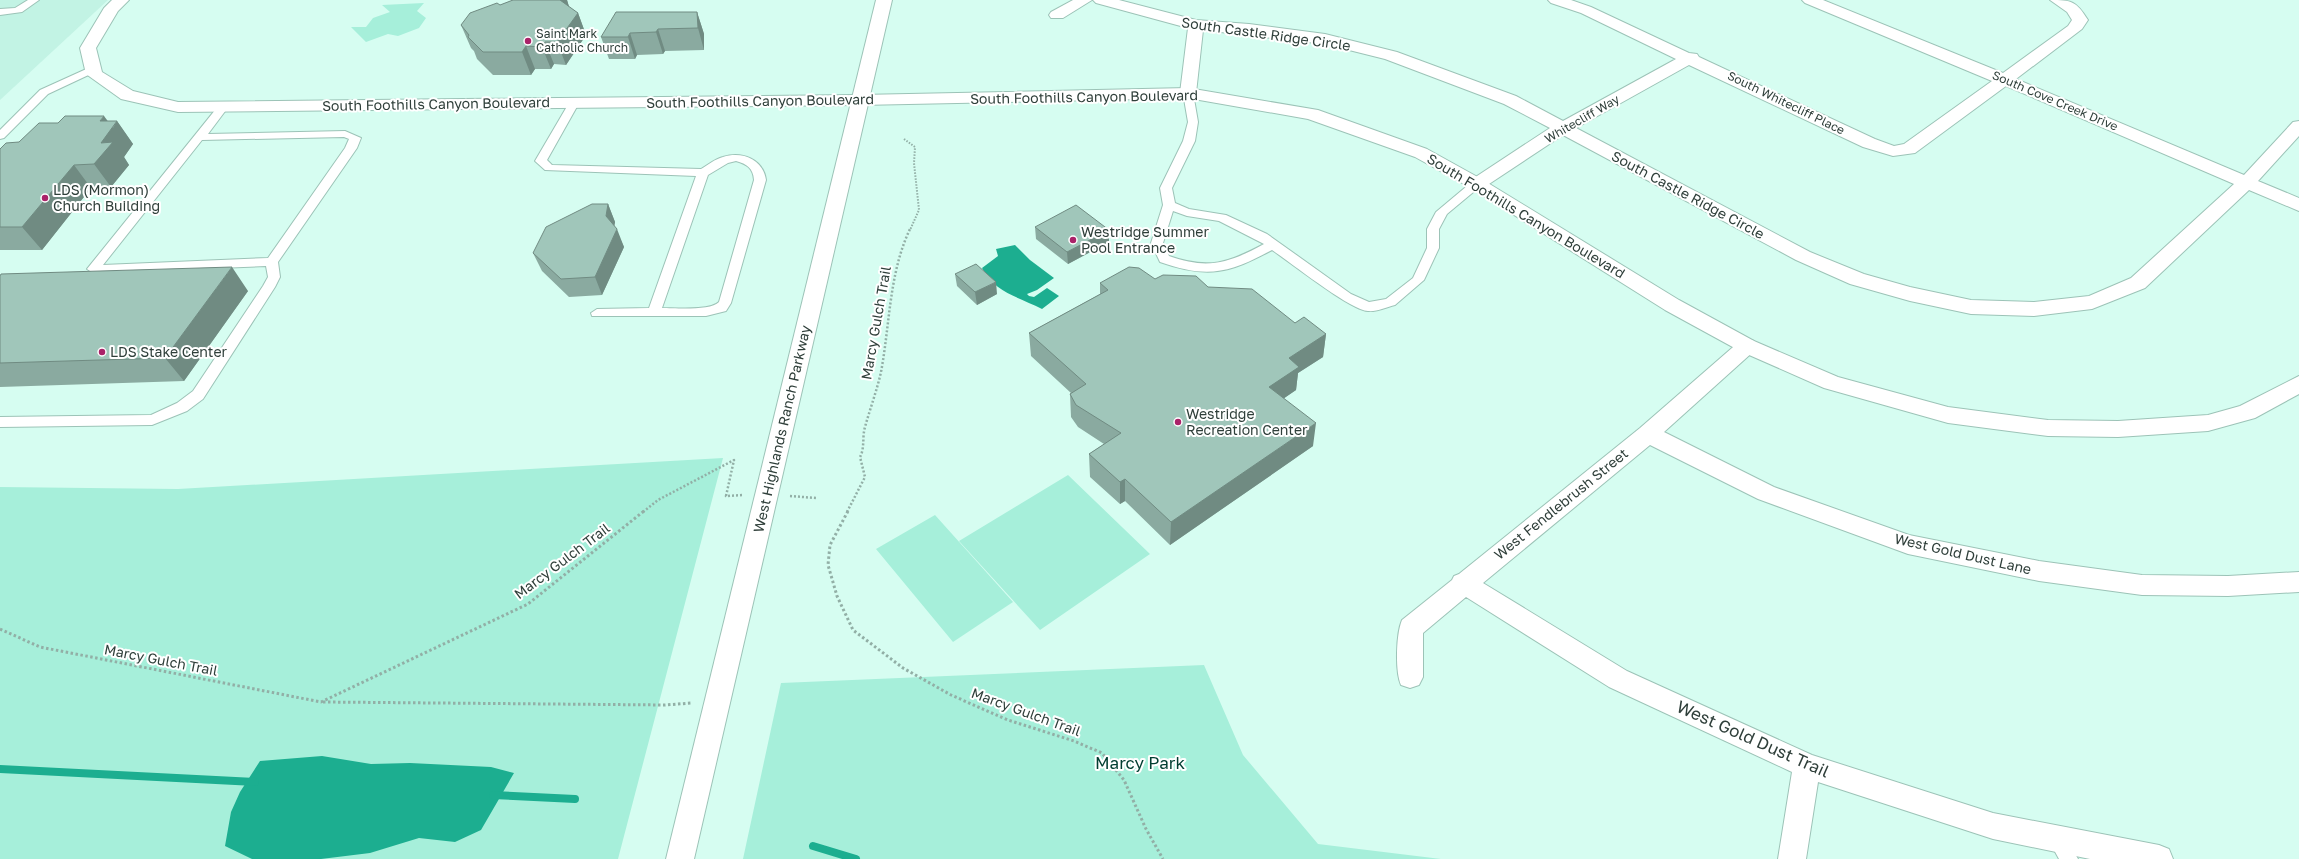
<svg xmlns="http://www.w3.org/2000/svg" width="2299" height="859" viewBox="0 0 2299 859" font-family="'Golos Text',sans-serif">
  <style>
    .built { fill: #c2f3e4 }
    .green { fill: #a6efda }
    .water { fill: #1cae90 }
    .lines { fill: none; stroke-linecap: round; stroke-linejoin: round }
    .stream { stroke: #1cae90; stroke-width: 8 }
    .service-casing { stroke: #9cc3b7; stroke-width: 2 }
    .minor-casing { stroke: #9cc3b7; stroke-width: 2 }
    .tertiary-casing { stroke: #9cc3b7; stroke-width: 2 }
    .primary-casing { stroke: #9cc3b7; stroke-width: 2 }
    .path-far2 { stroke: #92afa6; stroke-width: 2; stroke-dasharray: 1.5 1.5; stroke-linecap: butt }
    .path-far1 { stroke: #92afa6; stroke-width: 2.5; stroke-dasharray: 2 2; stroke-linecap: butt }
    .path { stroke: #92afa6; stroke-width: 3; stroke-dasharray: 2.5 2.5; stroke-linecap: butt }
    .service { fill: #fff; fill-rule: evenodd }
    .minor { fill: #fff; fill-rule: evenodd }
    .tertiary { fill: #fff; fill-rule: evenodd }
    .primary { fill: #fff; fill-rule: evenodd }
    .wall { fill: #8aaaa0 }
    .shaded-wall { fill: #708b82 }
    .building { fill: #a0c6ba; stroke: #708b82 }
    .poi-dot { fill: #aa2269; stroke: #fff; stroke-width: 1.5 }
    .labels { text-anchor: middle; stroke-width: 4; stroke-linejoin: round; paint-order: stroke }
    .far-poi-label { font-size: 12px; fill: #2f3f3a; stroke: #fff; text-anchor: start }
    .far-street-label { font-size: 12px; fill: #2f3f3a; stroke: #fff }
    .street-label { font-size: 14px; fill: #2f3f3a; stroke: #fff }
    .poi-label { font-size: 14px; fill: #2f3f3a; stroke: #fff; text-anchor: start }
    .near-street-label { font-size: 17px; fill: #2f3f3a; stroke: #fff }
    .near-park-label { font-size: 17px; fill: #013e31; stroke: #fff }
  </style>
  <rect width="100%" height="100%" fill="#d6fdf1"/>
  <path class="built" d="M0 0H108L0 100Z"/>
  <path class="green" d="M424 3 417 11 426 18 419 28 398 36 388 34 366 42 351 27H366L373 18 390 12 382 5Z
    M723 458 618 859H0V487L178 489Z
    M1068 475 1150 554 1040 630 959 541Z
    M935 515 1013 602 953 642 876 549Z
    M1204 665 1243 755 1318 844 1441 859H743L781 683Z"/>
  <path class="water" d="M1015 245 1030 260 1054 278 1037 290 1027 294 1029 296 1034 297 1047 288 1059 296 1042 309C1019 297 995 293 982 268L998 256 996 249Z
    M322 756 371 764 410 763 491 767 514 773 481 830 455 842 419 838 370 853 321 859H252L225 846 231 812 240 792 260 761Z"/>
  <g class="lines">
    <path class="stream" d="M0 769 255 782
      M493 795 575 799
      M813 846 856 859"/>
    <defs>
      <path id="service" d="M28 0H39L22 12 0 15V9L15 8Z
        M93 66 97 67V71L48 94 4 138 0 139V130L40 90Z
        M1188 90 1193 93 1198 122 1195 141 1172 188 1175 203 1189 209 1226 215 1267 234 1351 294 1369 302 1386 299 1413 278 1427 248V229L1436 212 1473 181 1477 180 1483 184 1447 214 1439 229V248L1424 280 1395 305C1387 307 1376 312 1368 311 1350 310 1290 262 1272 250 1229 273 1208 279 1160 262L1151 243 1163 205 1160 188 1183 141 1188 122 1183 93ZM1173 211 1187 216 1219 221 1264 244C1229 263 1208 270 1169 256L1163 243Z
        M574 100 579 103 547 160 552 165 701 169C708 165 715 159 723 157 742 151 763 159 766 180L731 303 726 311 706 316H592L591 313 597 309 649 308 696 176 545 170 535 161 569 103ZM736 161C747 164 753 168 754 180L719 302C711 311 675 308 662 308L708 175 728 163Z
        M224 103 229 106 208 134 345 131 361 138 357 148 278 262 280 277 275 287 203 399 187 411 152 425 0 427V417L151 415 177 403 193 391 263 286 268 277 266 266 93 273 87 269 220 104ZM344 137 349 139 345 148 268 258 103 265 202 140Z
        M2057 830 2063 833 2078 859H2059L2048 839 2051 833Z"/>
      <path id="minor" d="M1073 0H1092L1063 18H1051L1049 15 1051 12Z
        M1093 0H1119L1196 20 1249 24 1325 34 1397 52 1516 96 1563 121 1676 59 1581 13 1551 3 1548 0H1571L1591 7 1689 53 1697 54 1699 57 1875 139 1894 146 1904 144 1992 81 1805 3 1802 0H1823L2003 73 2068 26 2072 20 2067 12 2050 0C2072 0 2076 1 2088 20L2082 29 2016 79 2244 175 2293 122 2299 121V136L2258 181 2299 198V211L2249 190 2145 288 2092 309 2034 316 1971 314 1910 301 1850 284 1796 260 1563 135 1483 188 1477 190 1471 188 1468 184 1471 180 1550 128 1504 104 1385 59 1325 44 1203 30 1196 93 1194 97H1182L1180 93 1188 28 1096 3ZM1689 65 1863 147 1893 156 1915 153 2006 86 2234 184 2131 278 2089 296 2034 302 1971 300 1910 287 1864 274 1810 252 1576 128Z
        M1747 339 1754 341 1757 346 1754 351 1664 432 1774 487 1909 535 2039 561 2142 575 2228 576 2299 572V592L2228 596 2142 595 2039 581 1908 554 1758 499 1650 445 1483 583 1627 671 1812 755 1993 813 2159 845 2169 849 2173 859H2090L1993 839 1818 782 1806 859H1778L1792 772 1609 687 1466 597 1423 633V677L1419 685 1410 688 1401 685C1395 672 1396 634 1402 620L1452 580 1454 576 1459 574 1640 428 1740 341Z"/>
      <path id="tertiary" d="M112 0H129L118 11 96 48 102 72 133 91 178 102 860 95 1188 88 1318 110 1427 149 1483 180 1679 300 1754 341 1838 377 1948 407 2048 420 2118 421 2208 415 2240 406 2299 376V394L2255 418 2208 431 2118 437 2048 436 1948 423 1824 388 1740 351 1665 310 1471 188 1415 157 1308 119 1188 98 860 105 178 112 121 99 86 74 80 48 104 8Z"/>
      <path id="primary" d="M876 0H892L694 859H666Z"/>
    </defs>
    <use href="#service" class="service-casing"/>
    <use href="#minor" class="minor-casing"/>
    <use href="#tertiary" class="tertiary-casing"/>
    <use href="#primary" class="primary-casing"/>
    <path class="path-far2" d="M904 139 915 147 914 163 919 210 910 230"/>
    <path class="path-far1" d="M790 496 816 498
      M643 512 658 500 734 460 726 496 743 495
      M847 512 865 477 860 457C865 448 862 437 865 427 870 409 877 390 881 372 890 324 889 273 910 229"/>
    <path class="path" d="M848 511 830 545 828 565 837 596 853 630 903 668 951 695 1008 720 1074 741 1102 753 1124 780 1146 829 1163 859
      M0 629 40 647 321 702 528 604 644 511
      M323 702 665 705 692 703"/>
    <use href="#service" class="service"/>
    <use href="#minor" class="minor"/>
    <use href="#tertiary" class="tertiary"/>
    <use href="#primary" class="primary"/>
  </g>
  <path class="wall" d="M513 0H567L569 7 578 13 586 35 566 65 554 64 551 69H535L531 75H493L477 59 474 51 471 48 461 25 500 5Z
    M697 12 704 34V50L665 51 663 54 637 55 635 59H609L601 37Z
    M108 121H117L133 144 124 157 129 165 111 187 91 188 42 250H0V149L19 142Z
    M608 204 615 222 614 226 624 247 602 295 569 297 542 271 533 253Z
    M1035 227 1109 242 1068 264 1036 239Z
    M955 274 997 294 977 305 957 286Z
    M0 276 248 291 184 381 0 387Z
    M1155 279 1208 287 1295 323 1326 334 1323 357 1298 373 1296 390 1284 398 1313 446 1170 545 1125 501 1120 504 1090 477 1089 454 1104 444 1078 427 1071 417 1070 394 1071 393 1031 356 1029 333 1100 294V283Z"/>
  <path class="shaded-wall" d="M559 0H567L571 13Z
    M697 12 704 34V50L698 28Z
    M578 13 586 35 566 65 557 42Z
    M658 29 665 51 663 54 656 32Z
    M630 33 637 55 635 59 628 37Z
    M545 42 554 64 551 69 542 47Z
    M526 46 535 69 531 75 522 52Z
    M104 116 113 128 117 121 133 144 124 157 129 165 111 187 94 164 101 143 100 121Z
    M74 165 91 188 42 250 22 227Z
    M608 204 615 222 613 234 606 216Z
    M617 229 624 247 602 295 595 277Z
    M1109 230V242L1068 264 1067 252Z
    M232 267 248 291 184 381 165 358Z
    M996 282 997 294 977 305 975 292Z
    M1326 334 1323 357 1298 373 1296 390 1267 410 1269 387 1289 358Z
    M1316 423 1313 446 1170 545 1171 522Z
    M1125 479V501L1120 504V482Z"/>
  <path class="building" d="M513 0H560L578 13 557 42H545L542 47 526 46 522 52H483L468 37 469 35 461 25 470 13 497 3 500 5Z
    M616 12H697L698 28 658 29 656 32 630 33 628 37H601Z
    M65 116H104L100 121H117L101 143 113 142 94 164 74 165 22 227H0V149L6 143 19 142 39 123H58Z
    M592 204H608L606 216 617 229 595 277 561 279 533 253 546 227Z
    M1076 205 1109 230 1067 252 1035 227Z
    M976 264 996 282 975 292 955 274Z
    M232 267 165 358 0 363V276L1 274Z
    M1129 267 1139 268 1155 279 1163 275 1196 276 1208 287 1252 289 1295 323 1304 317 1326 334 1289 358 1299 367 1269 387 1316 423 1171 522 1125 479 1120 482 1089 454 1121 433 1076 405 1070 394 1086 384 1029 333 1108 290 1100 283Z"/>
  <g class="poi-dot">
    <circle cx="528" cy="41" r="4"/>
    <circle cx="45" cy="198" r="4"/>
    <circle cx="1073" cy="240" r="4"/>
    <circle cx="102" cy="352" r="4"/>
    <circle cx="1178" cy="422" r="4"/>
  </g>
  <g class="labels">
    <g class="far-poi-label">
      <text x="536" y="38">Saint Mark<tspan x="536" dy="14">Catholic Church</tspan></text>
    </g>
    <g class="far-street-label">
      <text transform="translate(2055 101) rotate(23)" y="4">South Cove Creek Drive</text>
      <text transform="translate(1786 103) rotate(26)" y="4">South Whitecliff Place</text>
      <text transform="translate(1582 119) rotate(-30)" y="4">Whitecliff Way</text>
    </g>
    <g class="street-label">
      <text transform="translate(1266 34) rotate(8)" y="5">South Castle Ridge Circle</text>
      <text transform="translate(1084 97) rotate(-1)" y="5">South Foothills Canyon Boulevard</text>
      <text transform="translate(760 101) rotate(-1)" y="5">South Foothills Canyon Boulevard</text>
      <text transform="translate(436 104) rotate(-1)" y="5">South Foothills Canyon Boulevard</text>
      <text transform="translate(1688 195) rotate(28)" y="5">South Castle Ridge Circle</text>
      <text transform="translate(1526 216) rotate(31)" y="5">South Foothills Canyon Boulevard</text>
      <text transform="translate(876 323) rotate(-80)" y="5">Marcy Gulch Trail</text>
      <text transform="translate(782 429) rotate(-77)" y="5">West Highlands Ranch Parkway</text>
      <text transform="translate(1561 504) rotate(-39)" y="5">West Fendlebrush Street</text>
      <text transform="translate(1963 554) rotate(13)" y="5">West Gold Dust Lane</text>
      <text transform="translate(562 561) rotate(-37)" y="5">Marcy Gulch Trail</text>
      <text transform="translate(161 660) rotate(11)" y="5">Marcy Gulch Trail</text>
      <text transform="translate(1026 712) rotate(20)" y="5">Marcy Gulch Trail</text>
    </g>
    <g class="poi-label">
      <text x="53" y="195">LDS (Mormon)<tspan x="53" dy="16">Church Building</tspan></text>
      <text x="1081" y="237">Westridge Summer<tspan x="1081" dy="16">Pool Entrance</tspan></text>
      <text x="110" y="357">LDS Stake Center</text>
      <text x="1186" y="419">Westridge<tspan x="1186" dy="16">Recreation Center</tspan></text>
    </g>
    <g class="near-street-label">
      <text transform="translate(1753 739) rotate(24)" y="6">West Gold Dust Trail</text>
    </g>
    <g class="near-park-label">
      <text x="1140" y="769">Marcy Park</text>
    </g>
  </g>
</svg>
